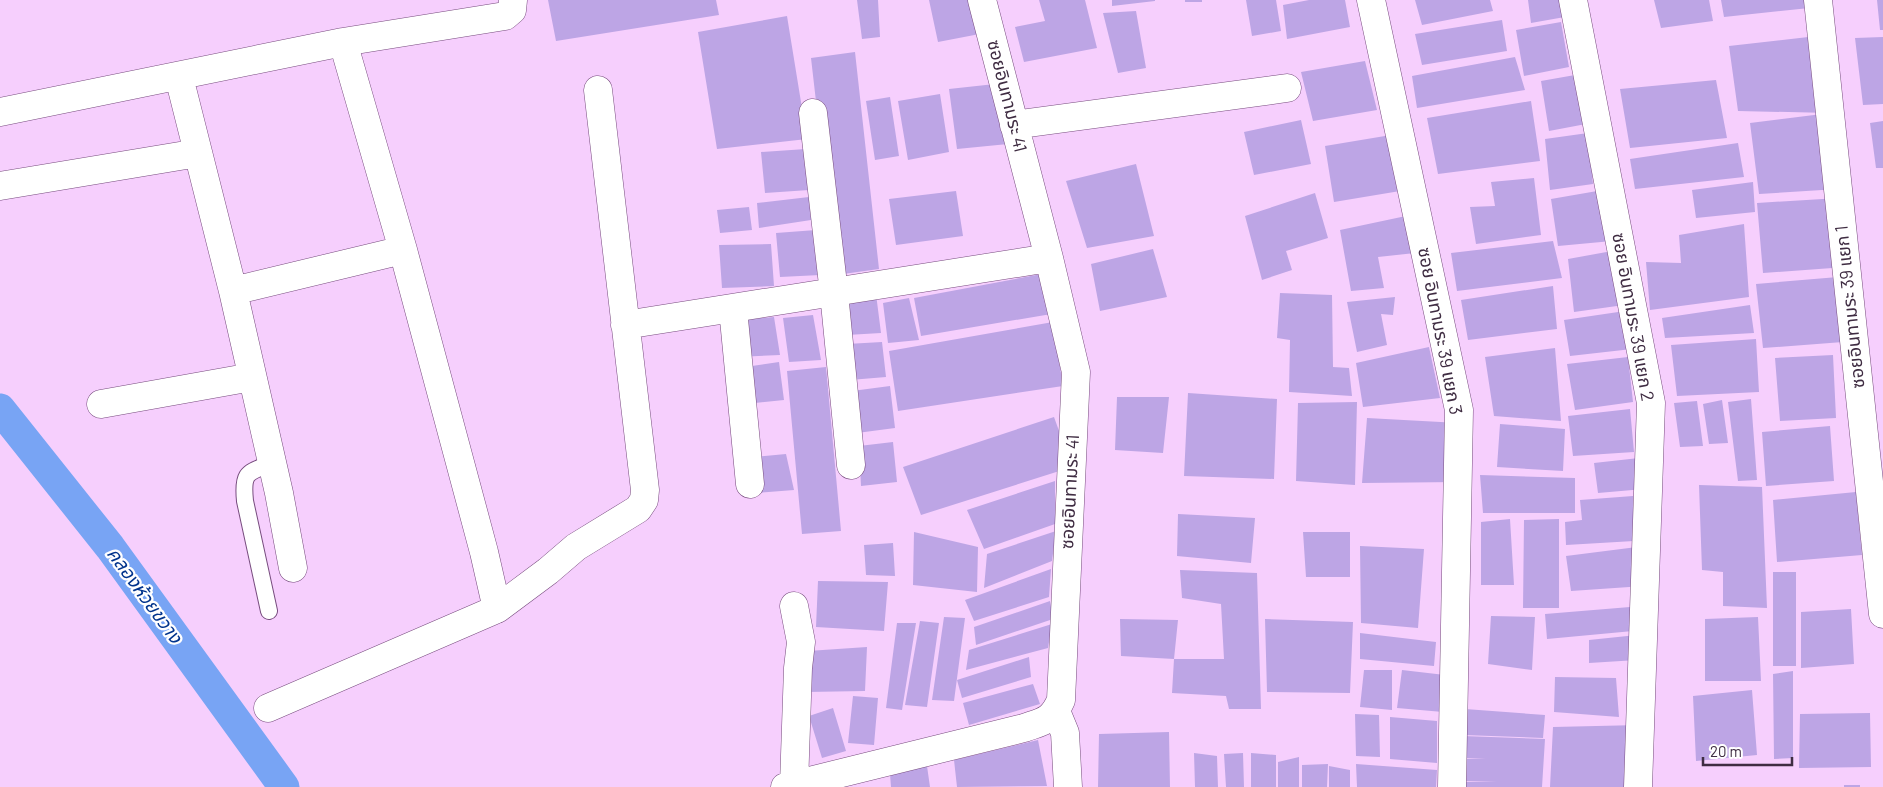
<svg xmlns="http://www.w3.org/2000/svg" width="1883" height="787" viewBox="0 0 1883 787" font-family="Barlow,'Noto Sans Thai',sans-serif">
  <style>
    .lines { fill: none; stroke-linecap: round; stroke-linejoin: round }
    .canal { stroke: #78a4f4; stroke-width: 31 }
    .building { fill: #bda5e5 }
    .lane-casing { stroke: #774c7e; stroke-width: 18 }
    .street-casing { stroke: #774c7e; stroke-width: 29 }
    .lane { stroke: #fff; stroke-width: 16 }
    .street { stroke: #fff; stroke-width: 28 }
    .labels { text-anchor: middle; stroke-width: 4.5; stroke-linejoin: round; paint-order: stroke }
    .street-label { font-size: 18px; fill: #3f2c42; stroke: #fff }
    .water-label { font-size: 19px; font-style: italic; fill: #01338c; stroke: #fff }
  </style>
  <rect width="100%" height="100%" fill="#f6cffd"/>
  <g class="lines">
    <path class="canal" d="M0 409 110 547 284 787"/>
  </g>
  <path class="building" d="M548 0H716L719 15 556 41Z
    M857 0H878L880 37 862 39Z
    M929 0H982L990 32 938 42Z
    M1039 0H1085L1097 48 1024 62 1015 27 1045 21Z
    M1112 0H1155V1L1112 6Z
    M1185 0H1202V2H1185Z
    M1246 0H1276L1281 31 1252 36Z
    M1309 0H1345L1350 27 1287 39 1283 5Z
    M1415 0H1490L1493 11 1422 25Z
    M1528 0H1573L1576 15 1531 23Z
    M1654 0H1709L1713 21 1661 28Z
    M1721 0H1818L1819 7 1724 17Z
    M1877 0H1883V30H1880Z
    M1136 11 1146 68 1118 73 1103 13Z
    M787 16 807 139 717 149 698 32Z
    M1502 20 1507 51 1422 65 1415 34Z
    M1561 22 1569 67 1524 76 1516 30Z
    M1817 36 1830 113 1838 189 1759 194 1750 123 1830 113 1738 111 1729 46Z
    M1883 37V104L1863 105 1855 38Z
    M855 52 879 269 836 275 811 58Z
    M1515 57 1525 90 1417 108 1412 76Z
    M1365 61 1377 110 1313 121 1301 72Z
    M1575 75 1586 124 1549 131 1541 81Z
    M1716 80 1727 138 1630 148 1620 89Z
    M995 84 1008 144 957 149 949 89Z
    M940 94 949 152 908 160 898 101Z
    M890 97 899 156 875 160 866 101Z
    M1531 101 1540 161 1438 174 1427 118Z
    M1301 120 1311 164 1254 175 1244 132Z
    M1883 121V168H1876L1870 123Z
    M1588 133 1593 184 1550 190 1545 139Z
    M1391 135 1400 191 1334 202 1325 146Z
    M1738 143 1744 177 1635 189 1630 159Z
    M806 149 809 190 765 193 761 152Z
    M1136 164 1154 236 1087 248 1066 181Z
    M1534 178 1541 235 1476 244 1470 207 1495 206 1491 182Z
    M1753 182 1755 212 1696 218 1692 190Z
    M1603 190 1612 241 1558 246 1551 199Z
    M956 191 963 236 896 245 889 199Z
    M1315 193 1328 238 1286 251 1292 270 1262 280 1245 216Z
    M809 197 811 220 759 228 757 203Z
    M1839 198 1846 267 1763 273 1757 203Z
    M749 207 752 230 720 233 717 210Z
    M1406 216 1415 253 1378 257 1384 288 1351 291 1340 230Z
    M1744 224 1749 297 1650 310 1646 262 1681 263 1679 235Z
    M816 230 820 275 780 277 776 233Z
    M1553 241 1562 278 1457 291 1451 253Z
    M771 244 774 286 722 288 719 245Z
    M1153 249 1167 297 1100 311 1091 264Z
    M1612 251 1624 305 1574 312 1568 259Z
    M1063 270 1069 311 921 336 914 298Z
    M1838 277 1843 342 1763 348 1756 284Z
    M1553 286 1557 329 1468 340 1461 300Z
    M1280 293 1332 295 1333 367 1349 368 1352 396 1289 392 1290 340 1277 338Z
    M876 294 881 333 847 335 843 300Z
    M1395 297 1393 315 1381 314 1387 345 1357 352 1347 302Z
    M909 298 919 340 888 343 883 303Z
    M1750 305 1754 333 1665 338 1662 318Z
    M1625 311 1632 349 1570 356 1564 320Z
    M813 315 821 360 789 362 783 318Z
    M774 317 780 355 737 357 734 320Z
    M1053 322 1063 386 898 411 889 351Z
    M1756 339 1759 392 1677 396 1671 345Z
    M882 342 886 377 850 380 847 344Z
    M1429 347 1440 398 1363 407 1356 363Z
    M1555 348 1561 421 1494 416 1485 357Z
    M1833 355 1836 418 1780 421 1775 358Z
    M1628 357 1633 402 1575 410 1567 364Z
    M779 362 784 400 746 404 738 368Z
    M826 367 841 531 802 534 787 371Z
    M890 386 895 428 857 433 852 391Z
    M1188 393 1277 399 1274 479 1184 476Z
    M1117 397H1169L1163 453 1115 450Z
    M1751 399 1757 480 1738 481 1728 402Z
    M1722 400 1728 443 1709 444 1703 404Z
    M1697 401 1703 446 1680 447 1674 403Z
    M1357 402 1355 485 1296 481 1298 403Z
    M1630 409 1634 452 1573 456 1568 416Z
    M1054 417 1072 467 921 515 903 467Z
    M1367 418 1459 423 1458 482 1362 483Z
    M1500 424 1565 429 1563 471 1497 467Z
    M1830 426 1834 481 1766 486 1762 432Z
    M893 442 897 482 861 486 859 446Z
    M786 454 794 490 757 493 754 457Z
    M1639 458 1644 489 1598 493 1594 463Z
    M1480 475 1575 478V513H1483Z
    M1055 481V524L984 549 967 510Z
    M1699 485 1762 487 1767 608 1723 606V572L1702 570Z
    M1856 492 1862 555 1777 562 1773 500Z
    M1633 496 1634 541 1566 545 1565 522 1582 520 1580 500Z
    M1178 514 1255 518 1251 563 1177 556Z
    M1510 519 1514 585H1481V522Z
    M1559 519V608H1523L1524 520Z
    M1056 531 1052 561 984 588 987 554Z
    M914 532 978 547 977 592 913 585Z
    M1303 532H1350V577H1306Z
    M893 543 895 576 866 575 864 545Z
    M1360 546 1424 549 1418 628 1361 623Z
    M1637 547 1644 586 1571 591 1566 556Z
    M1051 569 1049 597 974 621 965 600Z
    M1180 570 1257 573 1261 709H1229L1226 696 1172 693 1174 659H1224L1221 604 1182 598Z
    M1773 572H1796V666H1773Z
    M818 581 888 582 884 631 816 627Z
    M1050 601 1053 619 976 645 974 627Z
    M1630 607 1633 631 1547 639 1545 614Z
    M1851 609 1854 664 1801 668V612Z
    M1491 616 1535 617 1532 670 1488 664Z
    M944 617 965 618 954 701 932 700Z
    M1758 617 1761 681H1705V619Z
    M1120 619 1178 620 1174 659 1121 656Z
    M1265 619 1353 622 1350 693 1267 692Z
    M920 621 939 623 927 707 905 705Z
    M897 623H916L902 710 886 708Z
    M1052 624 1048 648 966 670 969 650Z
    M1360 633 1436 642 1434 666 1360 659Z
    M1637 635V660L1589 663V640Z
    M867 647 865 691 806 692 808 651Z
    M1029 657 1031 677 962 698 957 680Z
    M1364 670H1392V710L1360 707Z
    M1402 670 1445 675 1443 712 1397 708Z
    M1793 671V758L1774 759 1773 674Z
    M1555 677 1616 678 1619 717 1554 712Z
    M1033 684 1040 704 969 725 963 703Z
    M1752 690 1757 755 1696 761 1693 696Z
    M853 696 878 698 874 745 848 743Z
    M833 708 846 751 822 758 809 716Z
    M1465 709 1545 715 1543 738 1463 735Z
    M1870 713 1871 767 1799 768 1800 714Z
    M1355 714 1379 715 1380 757 1356 756Z
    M1390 717 1437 721V763L1390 759Z
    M1640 725 1638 787H1550L1553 727Z
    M1169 732 1170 787H1098L1099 734Z
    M1463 736 1545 739 1542 787H1463V782H1497L1462 781 1463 759H1486L1462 758Z
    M1038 740 1047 786 957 787 954 760Z
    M1194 753 1217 756 1218 787H1195Z
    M1243 753 1244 787H1226L1224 754Z
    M1251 753 1276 755V787H1251Z
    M1299 757V787H1278V762Z
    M1328 764 1327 787H1302V765Z
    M1356 764 1437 770 1436 787H1357Z
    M927 766 930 787H891L890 774Z
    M1329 766 1350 770V787H1329Z
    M1844 785H1860V787H1844Z"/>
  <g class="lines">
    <defs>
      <path id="lane" d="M269 611 245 501C242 471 248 473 272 463"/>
      <path id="street" d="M1371 0 1459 410 1452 787
        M1573 0 1651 403 1638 787
        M1818 0 1883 614
        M179 77 233 291 279 493 293 568
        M0 112 343 42 505 16 512 10 513 0
        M813 113 834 293 851 465
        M1014 125 1287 88
        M0 186 198 153
        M233 291 403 250
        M733 309 750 484
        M625 325 1049 258
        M101 404 252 377
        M497 609 548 571 576 547 638 509 644 500 645 490 598 90
        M268 708 497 609 484 552 403 250 343 42
        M1056 711 1065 733 1068 787
        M794 785 798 668 801 642 794 606
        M785 787 1024 728C1044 721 1052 721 1061 700L1076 372 1049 258 982 0"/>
    </defs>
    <use href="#lane" class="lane-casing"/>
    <use href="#street" class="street-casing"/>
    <use href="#lane" class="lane"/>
    <use href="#street" class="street"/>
  </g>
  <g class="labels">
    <g class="street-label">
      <text transform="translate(1007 96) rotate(76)" y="6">ซอยอินทามระ 41</text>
      <text transform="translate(1850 307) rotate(-96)" y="6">ซอยอินทามระ 39 แยก 1</text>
      <text transform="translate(1633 317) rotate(80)" y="6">ซอย อินทามระ 39 แยก 2</text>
      <text transform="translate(1440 331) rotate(79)" y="6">ซอย อินทามระ 39 แยก 3</text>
      <text transform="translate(1070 492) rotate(-87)" y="6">ซอยอินทามระ 41</text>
    </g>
    <g class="water-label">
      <text transform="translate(145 595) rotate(54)" y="7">คลองห้วยขวาง</text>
    </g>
  </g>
  <path d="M1703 757v8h89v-8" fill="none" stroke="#3f2c42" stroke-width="2.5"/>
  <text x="1710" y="757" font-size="15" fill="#3f2c42" stroke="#ffffff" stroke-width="4" paint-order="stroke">20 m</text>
</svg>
